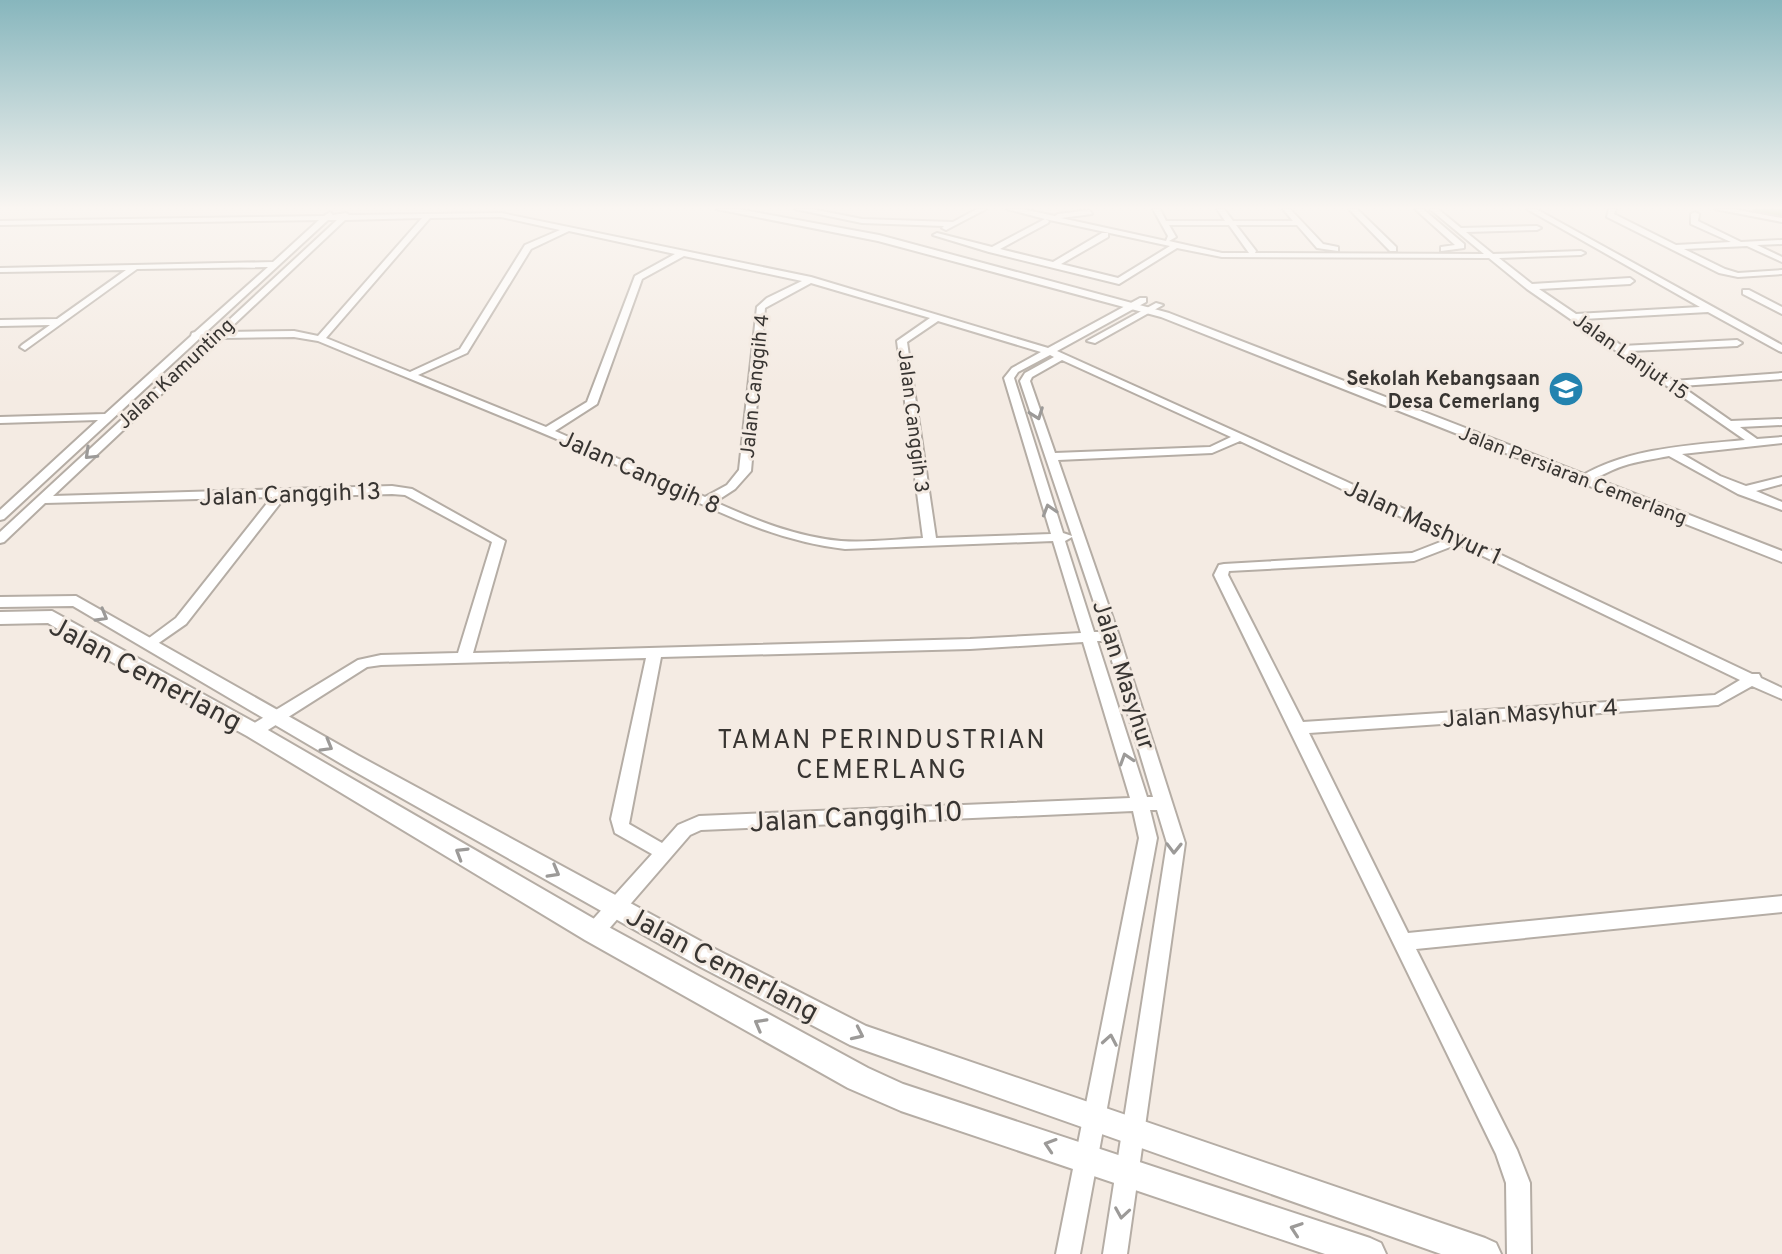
<svg xmlns="http://www.w3.org/2000/svg" width="1782" height="1254" viewBox="0 0 1782 1254" font-family="Overpass,sans-serif">
  <style>
    .lines { fill: none; stroke-linecap: round; stroke-linejoin: round }
    .river { fill: #95b97c; fill-rule: evenodd }
    .minor-casing { stroke: #b5ada5; stroke-width: 4 }
    .major-casing { stroke: #b5ada5; stroke-width: 4 }
    .minor { fill: #fff; fill-rule: evenodd }
    .major { fill: #fff; fill-rule: evenodd }
    .oneway { stroke: #9c9a98 }
    .labels { text-anchor: middle; stroke-width: 6; stroke-linejoin: round; paint-order: stroke }
    .far-street-label { font-size: 20px; fill: #383532; stroke: #f4ebe3 }
    .far-poi-label { font-size: 20px; font-weight: bold; fill: #383532; stroke: #f4ebe3; text-anchor: end }
    .street-label { font-size: 24px; fill: #383532; stroke: #f4ebe3 }
    .neighbourhood-label { font-size: 26px; letter-spacing: 2px; fill: #383532; stroke: #f4ebe3 }
    .near-street-label { font-size: 28px; fill: #383532; stroke: #f4ebe3 }
  </style>
  <rect width="100%" height="100%" fill="#f4ebe3"/>
  <g class="lines">
    <path class="river" d="M1752 209H1782V217L1753 212Z"/>
    <defs>
      <path id="minor" d="M795 209H812L862 219 953 222 977 209H986L946 230 942 228 944 226 862 223Z
        M1007 209H1022L1055 216 1058 214 1089 210 1092 214 1061 218 1166 241 1168 236 1153 209H1160L1166 221H1225L1217 209H1224L1233 221H1293L1283 209H1290L1323 244 1338 247V251L1317 248 1297 225H1236L1256 251 1255 253 1484 254 1430 209H1438L1461 228 1537 226 1541 228 1537 230 1466 232 1493 254 1581 251 1585 253 1581 255 1499 258 1532 284 1630 278 1634 281 1630 284 1539 289 1576 314 1700 307 1527 209H1536L1782 345V352L1779 351 1708 312 1583 319 1622 346 1737 340 1742 343 1737 346 1630 351 1673 381 1782 373V379L1681 386 1731 421 1782 419V425L1740 427 1757 439 1782 437V443L1682 454 1720 476 1746 486 1782 477V484L1756 491 1782 502V510L1738 494 1669 456C1654 459 1638 461 1623 466 1609 470 1593 482 1580 481V477C1627 448 1691 445 1745 440L1527 289 1489 258 1222 257 1177 248 1119 284 989 252 933 235 937 233 992 247 1045 219ZM1045 219 1170 246 1118 278 1061 264 1108 237V233H1102L1053 262 1000 249 1048 223 1049 221ZM1169 225H1229L1249 253H1222L1169 241 1176 237Z
        M1349 209H1357L1396 247V251H1390Z
        M1415 209H1423L1464 244V248L1441 251V247L1455 245Z
        M1609 209H1616L1614 214 1676 245 1731 242 1691 224V214L1695 212 1699 214 1698 221 1741 242 1782 240V244L1757 245 1782 257V262L1747 246 1684 249 1725 269 1738 273 1782 270V274L1738 277 1719 273 1607 217Z
        M1715 209H1733L1782 218V222Z
        M330 212 333 215 346 213 349 215 501 213 811 277 1048 348 1140 298H1146V302L1057 351 1345 481 1752 674H1759L1761 678 1782 688V699L1752 686 1718 705 1309 733 1408 933 1782 896V912L1416 949 1517 1150 1530 1183 1531 1254H1507L1506 1183 1496 1154 1214 575 1219 565 1224 564 1412 553 1448 539 1240 441 1212 453 1058 460 1119 636 1185 843 1127 1254H1103L1167 843 1157 810H1150L1157 838 1080 1254H1056L1139 838 1133 811 701 830 690 835 601 938 594 940 587 938 585 932 587 926 652 854 615 833 611 819 646 658 381 665 367 667 260 735H248L246 731 248 727 358 660 381 655 458 653 492 542 405 495 392 494 285 497 186 624 150 649 145 647 143 644 145 641 176 618 272 497 45 503 4 542 0 543V532L210 338H200L4 519 0 520V510L98 420 0 423V417L105 414 191 336 192 333 195 332 268 267 137 269 25 350 20 347 22 345 50 325 0 326V320L57 319 126 270 0 272V268L273 262 319 220 0 225V221L324 216ZM501 217 560 230 525 245 460 349 410 372 326 338 430 218ZM422 218 318 336 294 331 226 332 345 220ZM328 220H337L216 332H206ZM569 231 675 254 635 276 587 402 546 427 418 375 467 353 531 249ZM684 256 802 281 767 298 757 307 739 470 727 485 705 497 555 431 597 404 642 279ZM811 283 930 318 897 341 923 538C896 539 868 543 841 541 796 537 755 520 715 502L735 489 751 471 765 308ZM938 321 1041 352 1012 368 1004 378 1051 534 936 538 907 342ZM294 337 318 341C419 383 521 423 622 467 696 500 764 540 845 549L1053 541 1081 633 970 639 473 653 505 541 412 489 392 486 53 496 221 338ZM1050 355 1054 357 1025 373 1020 381 1072 536 1063 533 1014 378 1018 372ZM1062 360 1231 437 1210 447 1055 453 1030 381 1032 377ZM1072 537 1104 632H1094L1065 541ZM1458 544 1740 680 1715 695 1303 722 1228 575 1229 571 1414 561ZM1097 641H1106L1153 797H1147ZM1083 642 1130 798 699 816 678 825 662 843 629 824 661 657 970 649Z
        M1743 290H1749L1782 307V314L1743 294Z
        M1156 303 1163 305 1095 343 1087 341Z"/>
      <path id="major" d="M716 209H738L879 235 1169 313 1782 551V562L1161 317 878 241Z
        M76 596 359 756 715 949 866 1026 1485 1238 1496 1243 1501 1254H1441L850 1045 697 965 345 766 73 606 0 607V597Z
        M52 611 261 726 603 924 868 1068 903 1084 1370 1238 1381 1243 1386 1254H1325L901 1111 848 1088 585 940 247 736 110 661 48 623 0 624V612Z"/>
    </defs>
    <use href="#minor" class="minor-casing"/>
    <use href="#major" class="major-casing"/>
    <use href="#minor" class="minor"/>
    <use href="#major" class="major"/>
  </g>
  <defs><path id="oneway-chevron" d="M-2-3.5L2.5 0L-2 3.5" fill="none" stroke-width="1.6" stroke-linecap="round" stroke-linejoin="round" transform="scale(2)"/></defs>
  <g class="oneway">
    <use href="#oneway-chevron" transform="translate(1037 414) rotate(70)"/>
    <use href="#oneway-chevron" transform="translate(90 454) rotate(136)"/>
    <use href="#oneway-chevron" transform="translate(1049 510) rotate(-107)"/>
    <use href="#oneway-chevron" transform="translate(102 616) rotate(30)"/>
    <use href="#oneway-chevron" transform="translate(327 746) rotate(30)"/>
    <use href="#oneway-chevron" transform="translate(1126 759) rotate(-108)"/>
    <use href="#oneway-chevron" transform="translate(1174 848) rotate(91)"/>
    <use href="#oneway-chevron" transform="translate(461 853) rotate(-149)"/>
    <use href="#oneway-chevron" transform="translate(554 872) rotate(29)"/>
    <use href="#oneway-chevron" transform="translate(760 1024) rotate(-151)"/>
    <use href="#oneway-chevron" transform="translate(858 1034) rotate(25)"/>
    <use href="#oneway-chevron" transform="translate(1110 1040) rotate(-80)"/>
    <use href="#oneway-chevron" transform="translate(1050 1145) rotate(-162)"/>
    <use href="#oneway-chevron" transform="translate(1122 1213) rotate(99)"/>
    <use href="#oneway-chevron" transform="translate(1296 1229) rotate(-161)"/>
  </g>
  <linearGradient id="sky" x2="0" y2="1"><stop stop-color="#87b6bd"/><stop offset="0.54" stop-color="#faf6f2"/><stop offset="1" stop-color="#faf6f2" stop-opacity="0"/></linearGradient>
  <rect width="1782" height="385" fill="url(#sky)"/>
  <defs>
    <symbol id="school-disc" viewBox="-11 -11 22 22"><circle r="9.5" fill="#2383af" stroke="#f4ebe3"/><path d="M0-5L7-2L0 1L-7-2ZM-4 1L0 2.5L4 1V4Q0 6-4 4Z" fill="#fff"/></symbol>
  </defs>
  <g fill-rule="evenodd">
    <use href="#school-disc" x="1546" y="369" width="40" height="40"/>
  </g>
  <g class="labels">
    <g class="far-street-label">
      <text transform="translate(1631 356) rotate(35)" y="7">Jalan Lanjut 15</text>
      <text transform="translate(175 373) rotate(-43)" y="7">Jalan Kamunting</text>
      <text transform="translate(754 386) rotate(-84)" y="7">Jalan Canggih 4</text>
      <text transform="translate(914 421) rotate(83)" y="7">Jalan Canggih 3</text>
      <text transform="translate(1573 475) rotate(21)" y="7">Jalan Persiaran Cemerlang</text>
    </g>
    <g class="far-poi-label">
      <text x="1540" y="385">Sekolah Kebangsaan<tspan x="1540" dy="23">Desa Cemerlang</tspan></text>
    </g>
    <g class="street-label">
      <text transform="translate(640 472) rotate(24)" y="8">Jalan Canggih 8</text>
      <text transform="translate(290 494) rotate(-2)" y="8">Jalan Canggih 13</text>
      <text transform="translate(1423 522) rotate(25)" y="8">Jalan Mashyur 1</text>
      <text transform="translate(1124 675) rotate(72)" y="8">Jalan Masyhur</text>
      <text transform="translate(1530 713) rotate(-4)" y="8">Jalan Masyhur 4</text>
    </g>
    <g class="neighbourhood-label">
      <text x="882" y="748">TAMAN PERINDUSTRIAN<tspan x="882" dy="30">CEMERLANG</tspan></text>
    </g>
    <g class="near-street-label">
      <text transform="translate(146 673) rotate(28)" y="10">Jalan Cemerlang</text>
      <text transform="translate(856 816) rotate(-3)" y="10">Jalan Canggih 10</text>
      <text transform="translate(723 963) rotate(28)" y="10">Jalan Cemerlang</text>
    </g>
  </g>
</svg>
